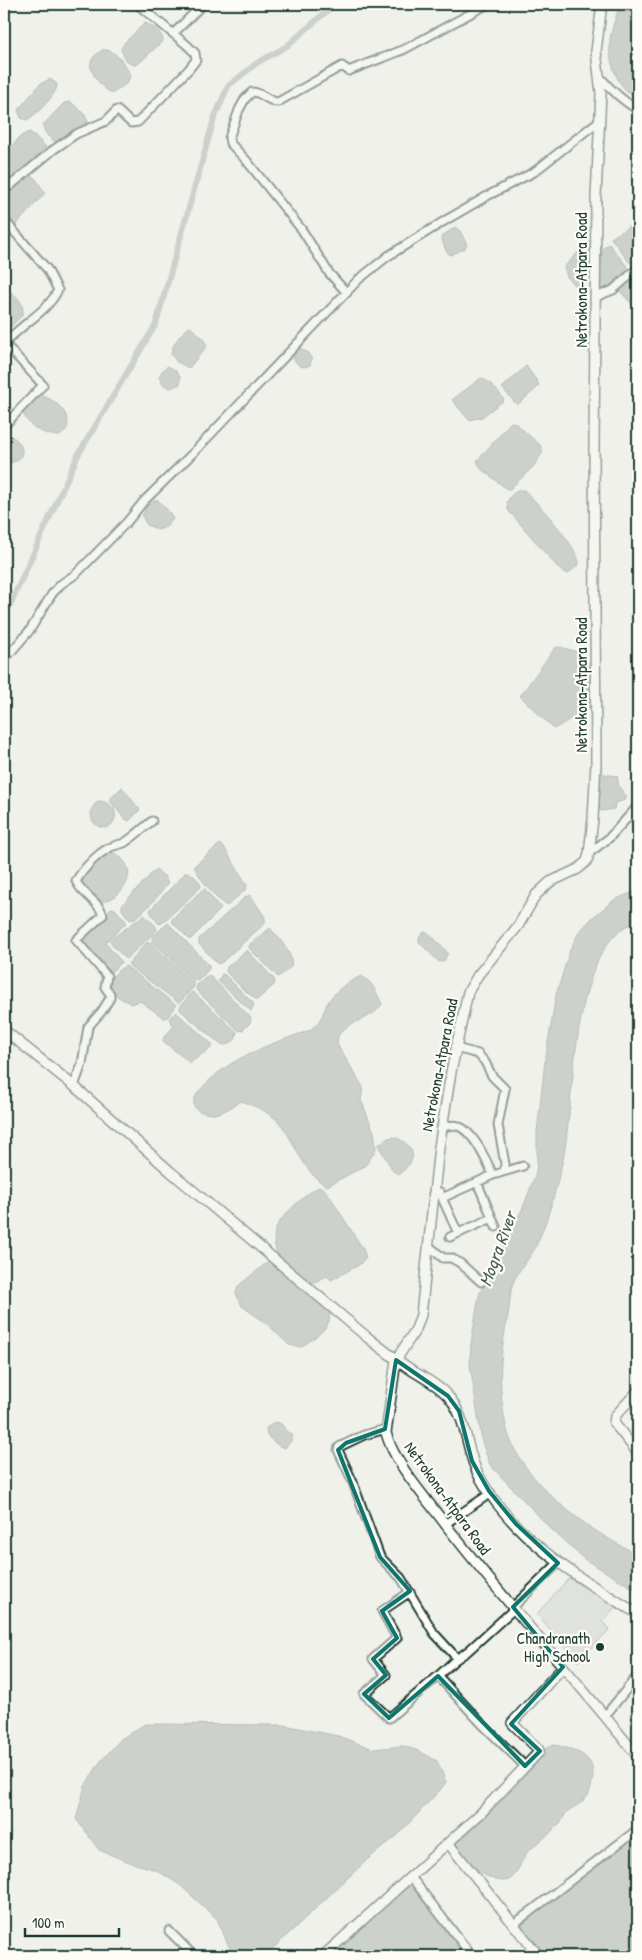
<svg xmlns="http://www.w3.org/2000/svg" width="642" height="1960" viewBox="0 0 642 1960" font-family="'Patrick Hand',sans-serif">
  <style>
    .green { fill: #cdd3cd; stroke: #768880 }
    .water { fill: #9faca4; stroke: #6c8077 }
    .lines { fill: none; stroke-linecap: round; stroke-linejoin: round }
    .canal { stroke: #9faca4; stroke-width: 6 }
    .minor-casing { stroke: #1f3d34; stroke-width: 11 }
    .tertiary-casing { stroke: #1f3d34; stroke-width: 12 }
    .minor { stroke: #fdfcf7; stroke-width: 7 }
    .tertiary { stroke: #fdfcf7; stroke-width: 9 }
    .marked { fill: none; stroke: #0f766e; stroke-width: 4; stroke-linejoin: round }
    .poi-dot { fill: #1f3d34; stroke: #fdfcf7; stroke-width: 2 }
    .labels { text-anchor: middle; stroke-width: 4.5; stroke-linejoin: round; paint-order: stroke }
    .street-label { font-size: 16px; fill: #1f3d34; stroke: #fdfcf7 }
    .poi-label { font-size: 16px; fill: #1f3d34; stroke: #fdfcf7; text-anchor: end }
    .water-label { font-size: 18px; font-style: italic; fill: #455e56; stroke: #fdfcf7 }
  </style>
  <rect width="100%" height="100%" fill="#f0f1eb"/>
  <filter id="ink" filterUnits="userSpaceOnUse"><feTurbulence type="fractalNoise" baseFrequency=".02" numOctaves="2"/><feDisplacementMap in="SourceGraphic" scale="10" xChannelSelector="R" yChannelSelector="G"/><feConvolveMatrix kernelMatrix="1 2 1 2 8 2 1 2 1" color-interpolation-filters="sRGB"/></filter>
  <g filter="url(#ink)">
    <path class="green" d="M569 1578 616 1606 602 1622 610 1629 578 1662 537 1614Z"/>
    <path class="water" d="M620 4H638V99C616 89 606 57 611 34 613 24 617 14 620 4Z
      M145 23C153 26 163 33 163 41L137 65C128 66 124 57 121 49L125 42Z
      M102 50C116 48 124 65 131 75L127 83 113 93C104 91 88 72 91 62 93 56 98 53 102 50Z
      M50 79 57 84C58 94 36 115 27 120L21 118 18 110 40 84Z
      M71 102 85 115 88 122 85 127 60 143C52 142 43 133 43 125L64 103Z
      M29 132 34 135 46 147 9 182H4V154L21 136Z
      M27 173 36 179 45 193 16 225H11L4 217V193Z
      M638 221V265L636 266 629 262 611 238Z
      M455 227 460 231 467 245 464 249 450 255 446 251 441 237Z
      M587 243H592V274L577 287 567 277 564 267Z
      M609 244 630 270 616 285 602 292 600 288 602 249Z
      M638 272V311L618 289Z
      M6 290C16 294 24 302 23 314L4 334V291Z
      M190 327 203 338 207 346 189 368 177 362 171 354C172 345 182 331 190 327Z
      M299 348 307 352 312 359 310 365C302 369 299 366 294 360L293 352Z
      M168 366 176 371 180 377V384L171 388 163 385 159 377 162 371Z
      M526 366 539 384 536 389 517 405 502 388Z
      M481 378C490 381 499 392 504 400L482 417 469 420 452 400Z
      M36 395C50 394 75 415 66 430 66 431 61 435 60 436 46 436 24 426 23 410Z
      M511 422 515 423 540 445 543 452 533 467 510 489H507L481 469 477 461Z
      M4 434C27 438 29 465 4 463Z
      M520 490H524C536 501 580 549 579 564L568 574 561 571 508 510C505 501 511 493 520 490Z
      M157 499 170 513 173 519 167 526 159 530 147 525 142 516 147 506Z
      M560 647 577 652 593 666V703L590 707 554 729 520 696 555 648Z
      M600 768 604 774 617 776 619 787 627 797 625 800 615 803 614 809 601 811 599 809 597 796Z
      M122 787 140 810 129 821 124 818 109 800Z
      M98 801C114 801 123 818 107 828 90 828 86 811 98 801Z
      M220 844 224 847 247 885 246 889 227 906C218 902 197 875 194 866Z
      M107 852C113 852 117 854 121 858 139 874 122 897 103 902L84 888 80 880 98 859Z
      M156 869 165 877 168 884C159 894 142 917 130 920L122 910V905Z
      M186 872C192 873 200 880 201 887L162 923 159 924 152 915 150 910Z
      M204 888 221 909 190 940 172 922V919Z
      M638 890V922C570 937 575 1105 563 1159 556 1189 549 1218 536 1246 531 1258 519 1268 514 1281 510 1289 510 1301 509 1310 500 1354 497 1382 506 1426 518 1480 590 1533 638 1554V1591L584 1559 551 1529 490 1465 482 1442 470 1365 471 1343 479 1295 506 1237 522 1210 535 1176 537 1165V1132L545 1061 556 995 570 950 579 932 592 918 614 900Z
      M250 895 265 917V923L221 963 218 964 199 944V939L244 898Z
      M111 908 115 909 126 921V923L105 943 122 962 109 974 79 942Z
      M144 915 155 925 157 930 126 959 113 946 110 940Z
      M168 923 209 965V969L198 981 192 980 152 940V937Z
      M270 928C278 937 295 955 291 967L278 977 249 948 250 944Z
      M427 932 432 936 448 953 444 961 439 962 419 942V938L423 933Z
      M151 942 194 984V987L179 1003 131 967 128 964 146 943Z
      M247 950 275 980 274 985 257 1000 245 991 226 972 227 967Z
      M126 966 176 1005 168 1017 164 1018 140 1001 131 1004 117 996 107 987 106 984C111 978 119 968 126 966Z
      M222 974 225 975 254 1004 251 1011 218 981Z
      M209 975 251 1018 250 1023 243 1030 239 1031 196 990 197 985Z
      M361 976C373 981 376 993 382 1004 373 1022 336 1021 337 1044L363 1087 361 1100 374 1132 376 1147 375 1151 365 1166 327 1186C301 1172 296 1140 277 1120 267 1111 254 1106 242 1101 234 1105 224 1113 214 1114 210 1114 203 1113 199 1111 182 1102 210 1080 218 1073 243 1053 278 1041 308 1031 321 1022 320 1020 326 1006 332 992 348 982 361 976Z
      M192 992 194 993 237 1032 235 1040 226 1045 220 1044 180 1010V1007Z
      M176 1012 212 1044V1047L190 1063 163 1041 164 1037 174 1026 169 1019Z
      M394 1137C403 1139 417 1150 411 1161 409 1166 404 1170 399 1174L393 1171 378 1145 388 1138Z
      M319 1187 323 1188 329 1195 363 1249 366 1257 359 1265 331 1280 327 1276 311 1284 278 1255C274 1248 273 1235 276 1228 280 1217 307 1192 319 1187Z
      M269 1261 274 1263 329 1311C334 1328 313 1338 301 1347L289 1345 266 1323 242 1306 236 1294 238 1286Z
      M275 1422 280 1423 293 1436 292 1440 285 1448 279 1446 267 1436 266 1428Z
      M145 1724 284 1725 338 1736 373 1749 403 1746 419 1751 437 1761 446 1782 441 1789 398 1835 368 1859 265 1956H233L217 1919 180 1885 156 1870 129 1862 99 1850 76 1819 85 1786 100 1762 121 1739Z
      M554 1745C575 1749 598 1756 592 1782 591 1788 590 1794 585 1799 580 1805 572 1807 567 1812 564 1815 563 1819 561 1822 558 1825 554 1829 550 1833 543 1840 534 1845 527 1853 520 1861 517 1880 505 1881 484 1882 466 1859 455 1844L456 1841C481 1815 509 1792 533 1765 540 1757 543 1747 554 1745Z
      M633 1836 638 1838V1956H542L521 1928 526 1918Z
      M407 1886C423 1889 456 1942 467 1956H327Z"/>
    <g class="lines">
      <path class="canal" d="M4 618 78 455 156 324 214 119 228 86 257 63 287 46 335 4"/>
      <defs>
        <path id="minor" d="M174 33 203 4
          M600 77C611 90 623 101 638 110
          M4 191 53 150 76 134 106 121 117 110 131 123 138 122 189 69 196 60 195 53 187 45 137 4
          M4 220 47 269 58 290C48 311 22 324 7 341V346L43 385 4 426
          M347 293 329 273 302 230 246 160 230 143 229 138 239 110 245 99 252 92C262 92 268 102 278 102L342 66 349 71 351 70 405 49 488 4
          M596 297 613 290 638 268
          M4 660 30 630 52 594 61 584 76 574 127 522 144 501 192 454 358 280 388 256 446 220 489 195 534 172 600 120
          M589 853 609 838 638 806
          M456 1048 478 1054 485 1062 492 1076 505 1089 498 1125 505 1164 504 1171
          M74 1086 82 1064 88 1027 102 1011 110 998V994L105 987 107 976 76 940 103 915C99 901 82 895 76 881 83 869 97 854 109 848 114 845 119 845 124 843 134 837 143 828 152 821
          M442 1127C447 1126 454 1124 458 1126 474 1132 486 1160 493 1175
          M477 1182 496 1227
          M433 1194 440 1192 442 1198 493 1175 523 1166
          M442 1198 458 1233
          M450 1237 492 1218
          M429 1246 443 1258H451L460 1263 481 1282
          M386 1429 364 1435 339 1447 338 1450 352 1480 380 1557 401 1578 434 1633 455 1656V1660L438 1676 481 1723 525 1766
          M445 1524 491 1493
          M410 1592 382 1611 397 1638 373 1659 386 1675 364 1694 389 1718 438 1676
          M513 1607 558 1563
          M455 1660 468 1651 515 1608
          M605 1716 638 1675
          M411 1877 472 1956
          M514 1924 638 1829
          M169 1931 194 1956"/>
        <path id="tertiary" d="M602 4 596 51 601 93 596 196 594 448 596 763 593 819 589 853 587 861 578 869 550 882 536 895 518 926 478 975 468 992 451 1072 439 1147 421 1315 416 1329 396 1360 386 1433C394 1462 421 1492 439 1516 502 1599 573 1675 638 1757
          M4 1030 74 1086 171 1172 367 1337C382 1349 397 1360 413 1371 424 1378 438 1385 447 1395 468 1417 465 1450 479 1476 513 1539 579 1578 638 1614
          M638 1391 615 1416 614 1423 638 1453
          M448 1843 539 1956
          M323 1956 481 1813 539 1752V1750L512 1723 563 1667"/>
      </defs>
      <use href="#minor" class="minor-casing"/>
      <use href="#tertiary" class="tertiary-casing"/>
      <use href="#minor" class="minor"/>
      <use href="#tertiary" class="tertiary"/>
    </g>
  </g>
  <path d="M0 0H642V1960H0ZM396 1360 448 1396 459 1411 472 1461 489 1491 516 1524 558 1563 513 1607 563 1667 511 1724 540 1751 525 1766 438 1676 389 1718 364 1694 386 1675 373 1659 397 1638 382 1611 410 1591 380 1557 338 1450 346 1443 385 1429Z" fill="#f0f1eb" fill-opacity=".55" fill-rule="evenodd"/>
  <path class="marked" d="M396 1360 448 1396 459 1411 472 1461 489 1491 516 1524 558 1563 513 1607 563 1667 511 1724 540 1751 525 1766 438 1676 389 1718 364 1694 386 1675 373 1659 397 1638 382 1611 410 1591 380 1557 338 1450 346 1443 385 1429Z"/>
  <circle class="poi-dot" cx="600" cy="1647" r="5"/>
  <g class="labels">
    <g class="street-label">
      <text transform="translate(581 280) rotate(-90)" y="6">Netrokona-Atpara Road</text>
      <text transform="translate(581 685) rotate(-90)" y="6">Netrokona-Atpara Road</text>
      <text transform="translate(439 1065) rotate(-79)" y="6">Netrokona-Atpara Road</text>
      <text transform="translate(448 1498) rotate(54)" y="6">Netrokona-Atpara Road</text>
    </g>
    <g class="poi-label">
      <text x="590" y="1644">Chandranath<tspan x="590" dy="18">High School</tspan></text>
    </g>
    <g class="water-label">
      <text transform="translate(498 1249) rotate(-70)" y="6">Mogra River</text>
    </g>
  </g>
  <rect width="642" height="1960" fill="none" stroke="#fdfcf7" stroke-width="20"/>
  <rect x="10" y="10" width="622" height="1940" fill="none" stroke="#1f3d34" stroke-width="2" filter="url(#ink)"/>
  <path d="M25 1928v8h94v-8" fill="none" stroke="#1f3d34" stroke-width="2.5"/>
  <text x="32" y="1928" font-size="15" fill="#1f3d34" stroke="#fdfcf7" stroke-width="4" paint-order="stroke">100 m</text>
</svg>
